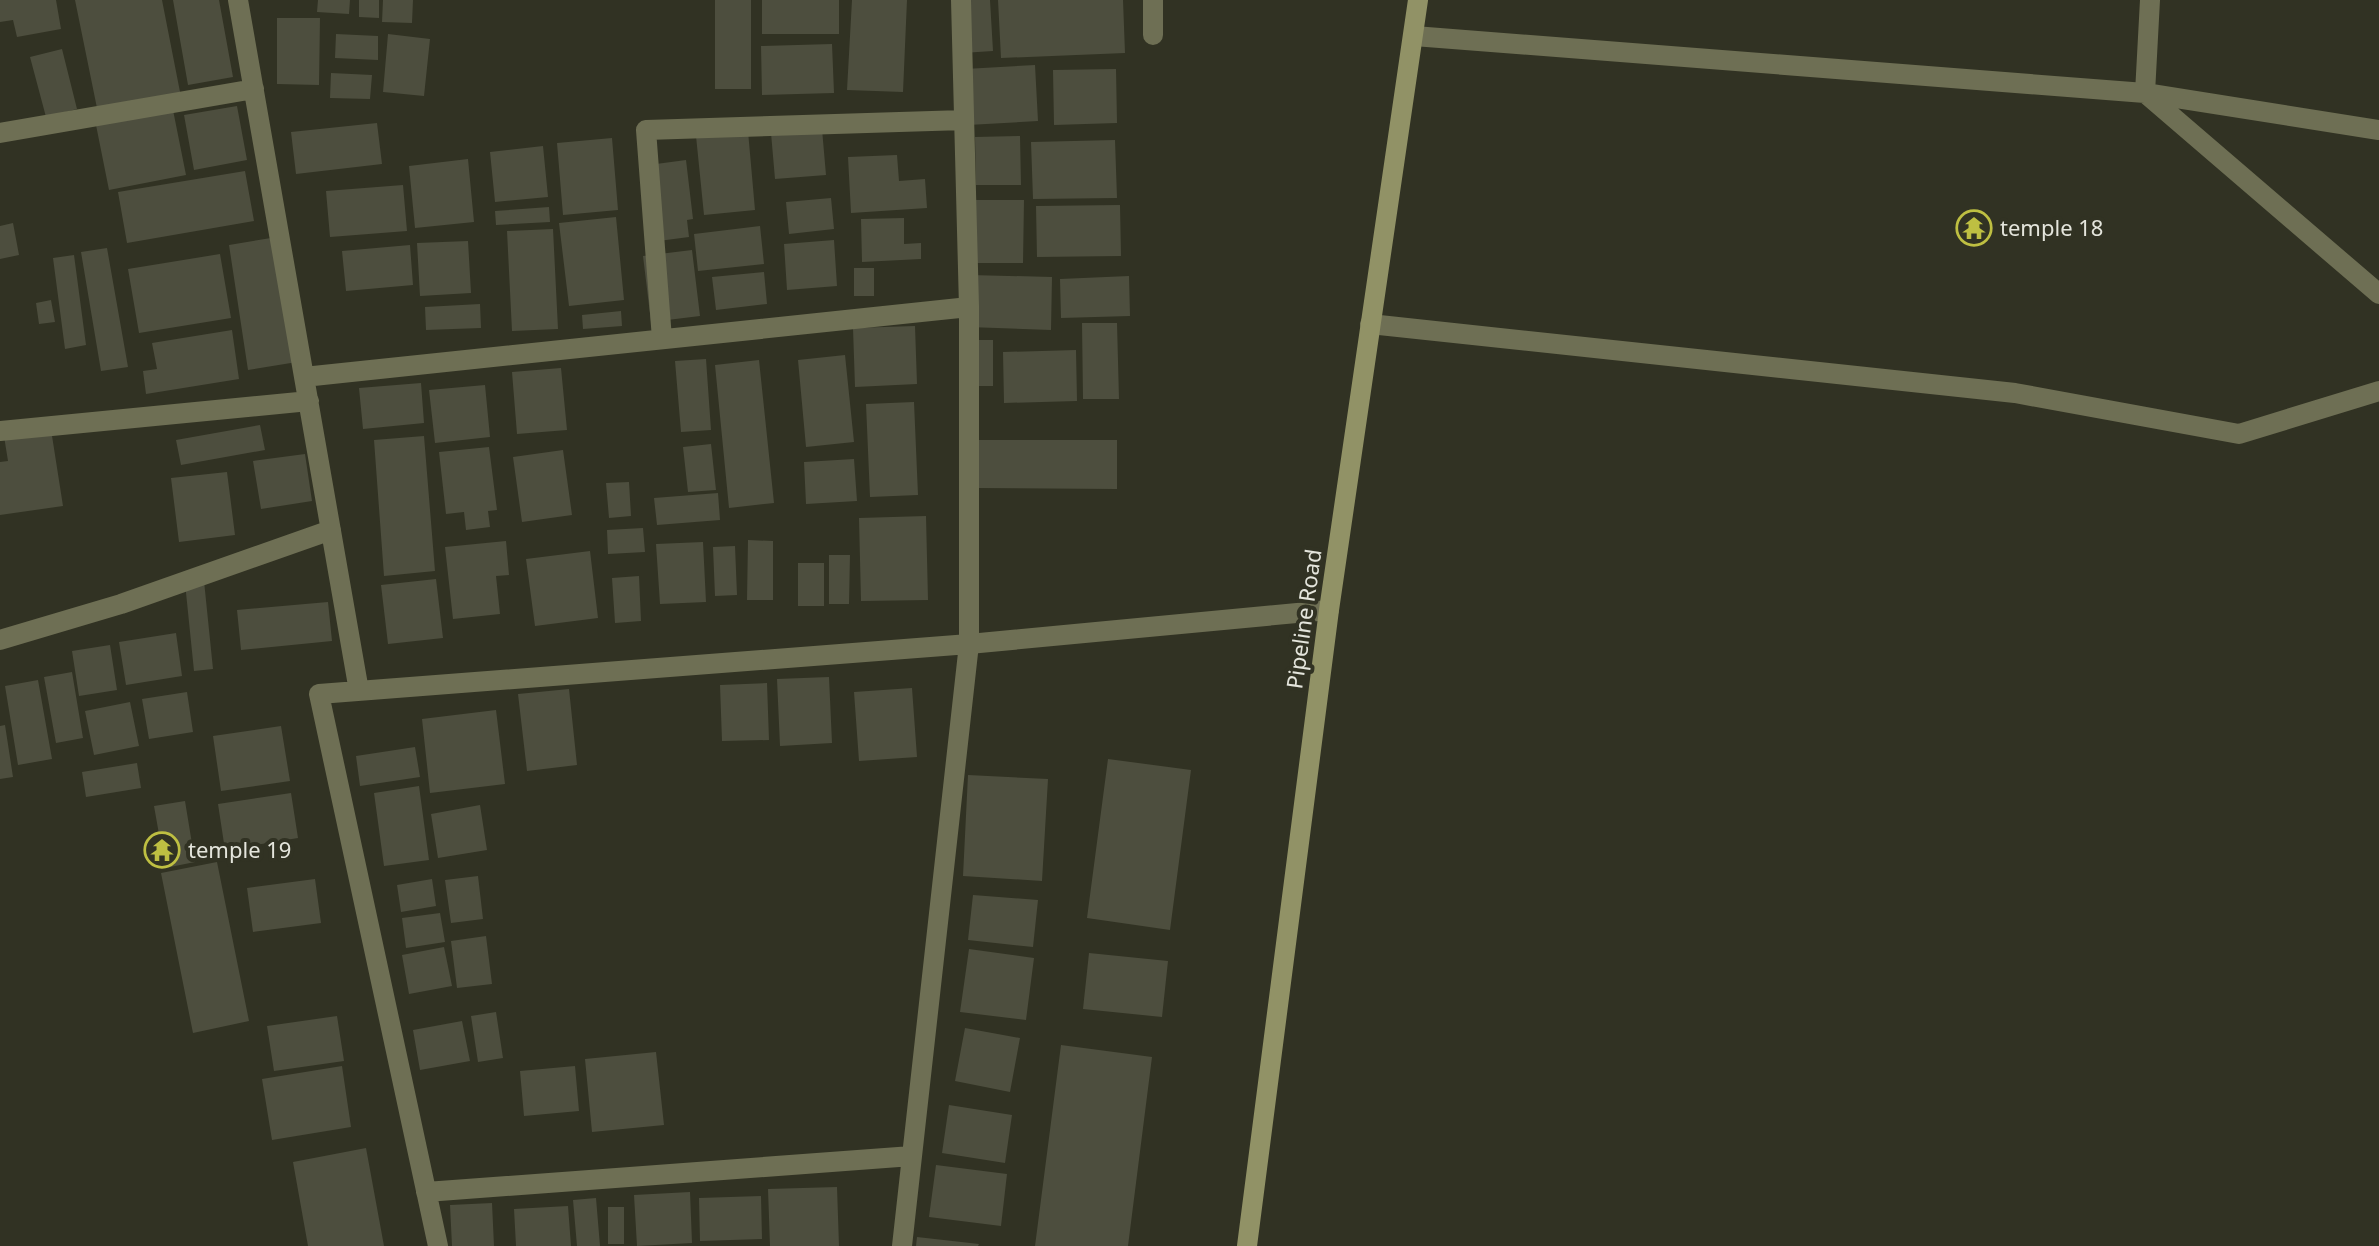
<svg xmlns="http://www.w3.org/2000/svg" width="2379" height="1246" viewBox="0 0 2379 1246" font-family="'Noto Sans',sans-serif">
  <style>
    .building { fill: #4d4e3e }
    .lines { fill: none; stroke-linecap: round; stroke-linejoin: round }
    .street { stroke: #6e6f54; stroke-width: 20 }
    .secondary { stroke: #919266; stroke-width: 20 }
    .labels { text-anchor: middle; stroke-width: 8; stroke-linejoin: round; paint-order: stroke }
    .poi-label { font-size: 22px; fill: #e4e5dc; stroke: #313223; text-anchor: start }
    .street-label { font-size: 22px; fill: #e4e5dc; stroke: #313223 }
  </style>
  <rect width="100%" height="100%" fill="#313223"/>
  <path class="building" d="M0 0H56L61 29 17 37 13 20 0 22Z
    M75 0H162L181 97 98 113Z
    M173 0H219L233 77 188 85Z
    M318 0H350L349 14 317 12Z
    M359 0H379V18L359 17Z
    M383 0H413L412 23 382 22Z
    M715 0H751V89H715Z
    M762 0H839V34H762Z
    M852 0H907L903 92 847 90Z
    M958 0H990L993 51 962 53Z
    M998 0H1123L1125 53 1001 58Z
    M277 18H320L319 85 277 84Z
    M336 34 378 36V60L335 58Z
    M388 34 430 39 424 96 383 92Z
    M832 44 834 93 762 95 761 46Z
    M62 49 77 109 46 117 30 57Z
    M1035 65 1038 121 968 125 965 69Z
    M1116 69 1117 123 1054 125 1053 70Z
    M331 73 372 75 370 99 330 98Z
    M237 106 247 160 194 170 184 115Z
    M173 110 186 175 109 190 96 125Z
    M377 123 382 164 296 174 291 132Z
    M822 129 826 175 775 179 771 133Z
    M748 131 755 210 704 215 696 136Z
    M1020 136 1021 185H976L975 137Z
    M612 138 618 210 563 215 557 143Z
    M1115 140 1117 198 1033 199 1031 142Z
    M543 146 548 197 495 202 490 152Z
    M897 155 899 181 925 179 927 208 851 213 848 157Z
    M468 159 474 222 415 228 409 166Z
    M686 160 693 219 687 220 689 237 651 242 641 166Z
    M245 171 254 221 127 243 118 192Z
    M403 185 407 231 330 237 326 191Z
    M831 198 834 229 789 234 786 202Z
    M966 200H1024L1023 263H966Z
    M1120 205 1121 256 1037 257 1036 206Z
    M549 207 550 222 496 225 495 211Z
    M616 217 624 300 569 306 559 223Z
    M904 218V244L921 243V259L862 262 861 219Z
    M13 223 19 255 0 259V226Z
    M760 226 764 264 698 271 694 234Z
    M553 229 558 329 512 331 507 231Z
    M277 237 297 362 248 370 229 245Z
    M834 240 837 286 787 290 784 244Z
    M468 241 471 293 420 296 417 243Z
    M410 245 413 285 346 291 342 251Z
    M107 248 128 367 101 371 81 252Z
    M692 250 700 316 651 322 643 256Z
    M220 254 231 318 139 333 128 269Z
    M74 255 86 345 65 349 53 258Z
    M854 268H874V296H854Z
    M764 272 767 304 716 310 712 277Z
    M970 275 1052 277 1051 330 968 327Z
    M1129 276 1130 316 1061 318 1060 279Z
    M51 300 55 322 39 324 36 303Z
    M480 304 481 328 426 330 425 307Z
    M621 311 622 326 583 329 582 315Z
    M1082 323H1117L1119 399H1083Z
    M915 326 917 384 855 387 853 328Z
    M232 330 239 379 146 394 143 371 157 369 152 343Z
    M971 340H993V386H971Z
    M1076 350 1077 401 1004 403 1003 352Z
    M845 355 854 442 806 447 798 360Z
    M706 359 711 430 681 432 675 361Z
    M759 360 774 503 729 508 715 365Z
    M561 368 567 430 517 434 512 372Z
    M421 383 424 423 363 429 359 388Z
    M485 385 490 437 435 443 429 390Z
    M914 402 918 495 870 497 866 404Z
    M50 423 63 506 0 515V462L8 461 3 430Z
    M260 425 265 450 181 465 176 440Z
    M424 436 435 571 384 576 374 440Z
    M976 440H1117V489L976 488Z
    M711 444 716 490 688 492 683 447Z
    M489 447 497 510 488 511 490 527 466 530 464 512 446 514 439 452Z
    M563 450 572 515 522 522 513 457Z
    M305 454 312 501 261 509 253 461Z
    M854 459 857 501 806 504 804 462Z
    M227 472 235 535 179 542 171 478Z
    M629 482 631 516 609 518 606 483Z
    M718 493 720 520 657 525 654 498Z
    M926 516 928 600 861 601 859 518Z
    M643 528 645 552 608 554 607 530Z
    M748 540 773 541V600H747Z
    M506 541 509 575 496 576 500 614 453 619 445 547Z
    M703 542 706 602 660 604 656 544Z
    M735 546 737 595 715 596 713 547Z
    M590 551 598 618 535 626 526 559Z
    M829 555H850L849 604H829Z
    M798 563H824V606H798Z
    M203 571 213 669 194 671 184 573Z
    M639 576 641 621 615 623 612 578Z
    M436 579 443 638 388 644 381 585Z
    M328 602 332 641 241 650 237 610Z
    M176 633 182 676 126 685 119 642Z
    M110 645 117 690 79 696 72 651Z
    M72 672 83 738 56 743 44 677Z
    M829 677 832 743 780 746 777 679Z
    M38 680 52 759 18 765 5 686Z
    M767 683 769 740 722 741 720 685Z
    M912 688 917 757 859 761 854 692Z
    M569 689 577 765 527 771 518 694Z
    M187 692 193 732 149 739 142 699Z
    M130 702 139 746 94 755 85 711Z
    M496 710 505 784 430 793 422 719Z
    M5 725 13 777 0 779V726Z
    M281 726 290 781 221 791 213 736Z
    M415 747 420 777 360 786 356 756Z
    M1108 759 1191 770 1170 930 1087 918Z
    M137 763 141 788 86 797 82 772Z
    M968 775 1048 779 1042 881 963 876Z
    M419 786 429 860 384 866 374 793Z
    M291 793 298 838 225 850 218 804Z
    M185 801 195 862 165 868 154 806Z
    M480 805 487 850 438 858 431 814Z
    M217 862 249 1021 193 1033 161 873Z
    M478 876 483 919 451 923 445 880Z
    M315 879 321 923 253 932 247 888Z
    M432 879 436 906 401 912 397 885Z
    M973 895 1038 900 1033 947 968 940Z
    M440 913 445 942 406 948 402 918Z
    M486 936 492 984 457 988 451 941Z
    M444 947 452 986 409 994 402 955Z
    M969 949 1034 958 1026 1020 960 1012Z
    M1089 953 1168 961 1162 1017 1083 1009Z
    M496 1012 503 1058 478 1062 471 1016Z
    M337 1016 344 1061 274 1071 267 1026Z
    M462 1021 470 1061 420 1070 413 1030Z
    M965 1028 1020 1038 1010 1092 955 1081Z
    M1061 1045 1152 1057 1128 1246H1035Z
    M656 1052 664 1125 592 1132 585 1059Z
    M342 1066 351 1127 272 1140 262 1079Z
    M575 1066 579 1111 524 1116 520 1071Z
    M949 1105 1012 1115 1005 1163 942 1153Z
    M366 1148 384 1246H308L293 1162Z
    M936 1165 1007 1174 1001 1226 929 1217Z
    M837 1187 839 1246H770L768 1189Z
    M690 1192 692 1243 637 1246 634 1195Z
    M761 1196 762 1239 700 1241 699 1198Z
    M596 1198 600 1246H577L573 1200Z
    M492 1203 494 1246H452L450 1205Z
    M568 1206 571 1246H516L514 1209Z
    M608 1207H624V1244H608Z
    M917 1237 979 1244 978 1246H916Z"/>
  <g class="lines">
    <path class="street" d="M238 0 359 691
      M2150 0 2145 93 2379 294
      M1153 35V0
      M1414 36 2145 93 2379 130
      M0 133 254 89
      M1370 324 2015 393 2239 434 2379 391
      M662 339 646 130 964 120
      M304 377 969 307
      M0 431 309 401
      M0 640 121 604 331 530
      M426 1192 912 1156
      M438 1246 319 694 969 644 1329 610
      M902 1246 969 644V307L961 0"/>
    <path class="secondary" d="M1247 1246 1329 610 1418 0"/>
  </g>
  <defs>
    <symbol id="temple-ring" viewBox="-11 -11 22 22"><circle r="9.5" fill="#313223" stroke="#bebf42" stroke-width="1.5"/><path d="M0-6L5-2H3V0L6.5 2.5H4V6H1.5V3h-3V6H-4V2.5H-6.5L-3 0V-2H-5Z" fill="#bebf42"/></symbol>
  </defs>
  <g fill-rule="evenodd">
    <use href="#temple-ring" x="1954" y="208" width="40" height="40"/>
    <use href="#temple-ring" x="142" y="830" width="40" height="40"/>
  </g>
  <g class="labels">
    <g class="poi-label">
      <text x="2000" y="236">temple 18</text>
      <text x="188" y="858">temple 19</text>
    </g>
    <g class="street-label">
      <text transform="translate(1304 619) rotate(-82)" y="8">Pipeline Road</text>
    </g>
  </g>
</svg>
